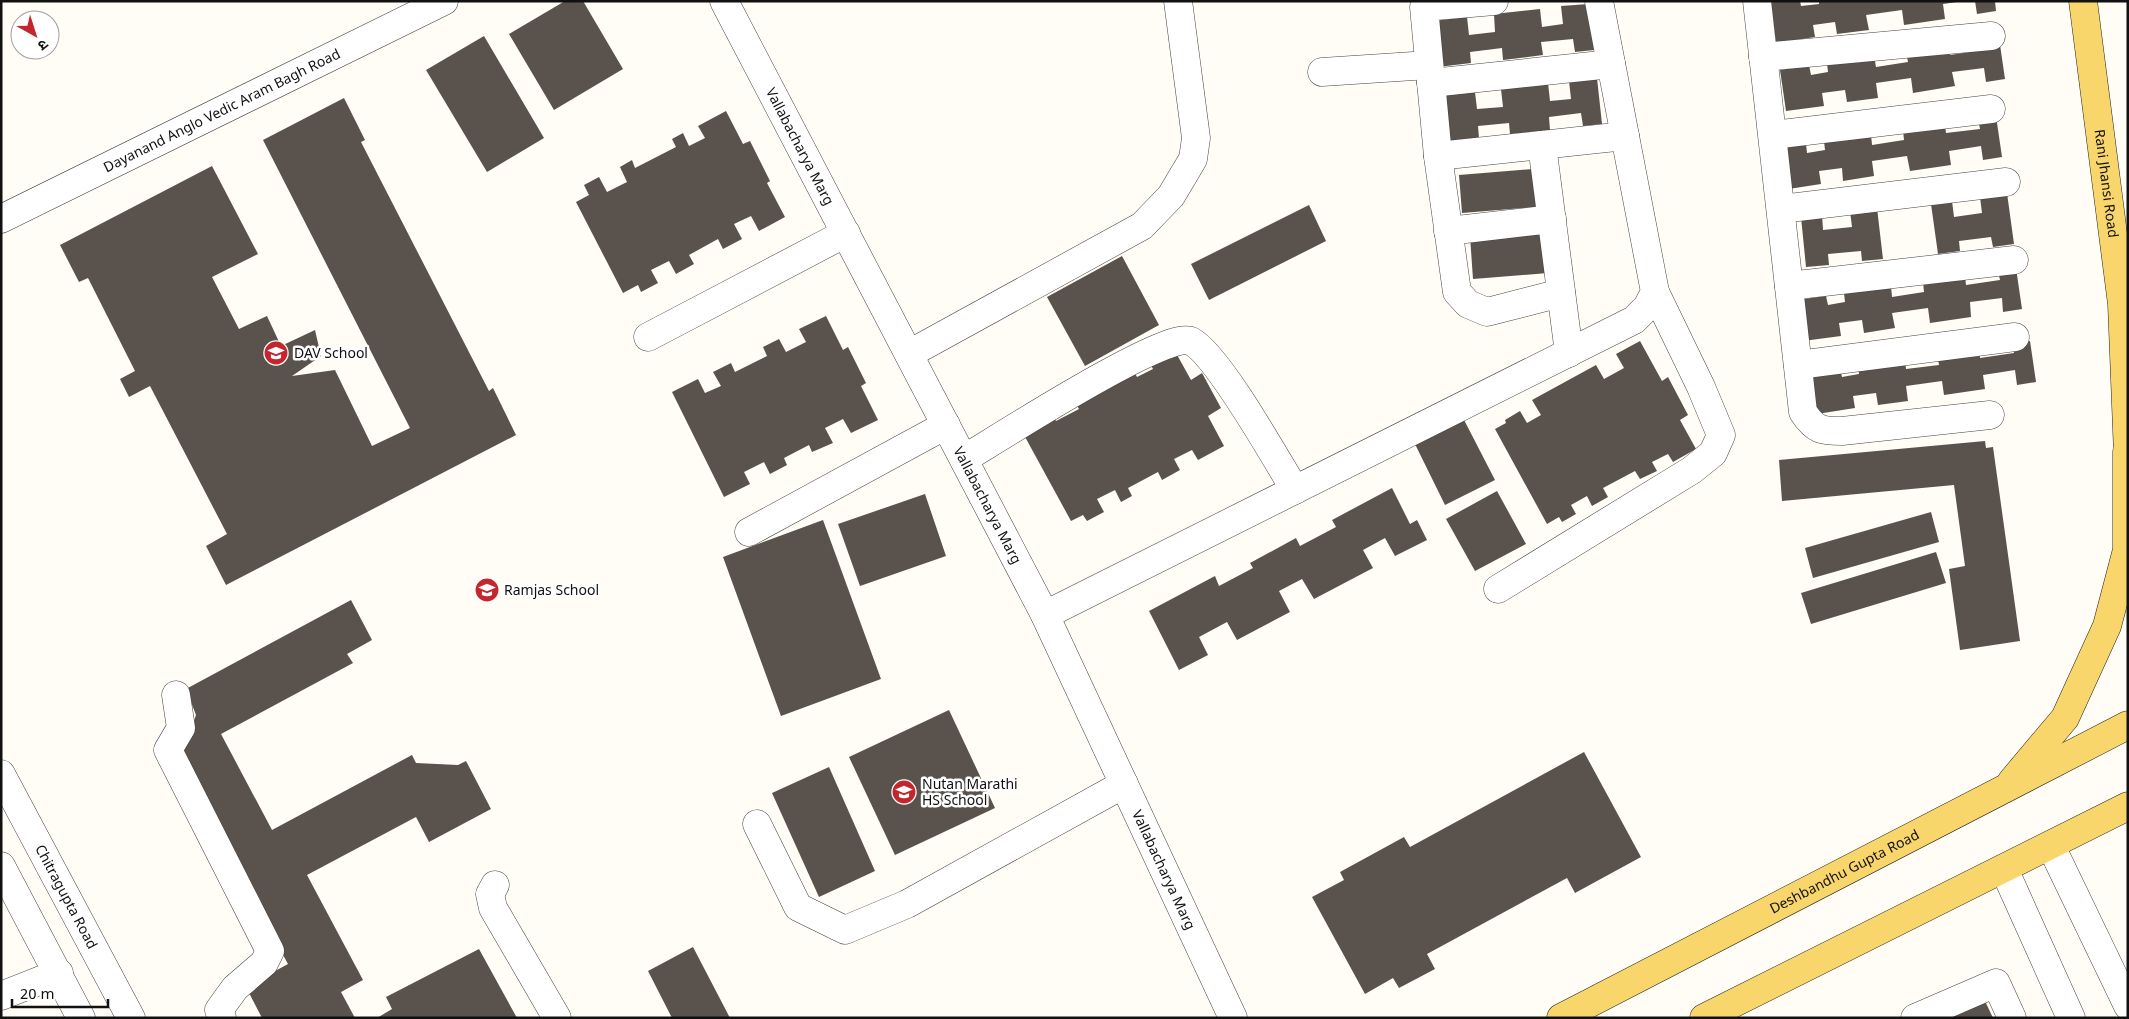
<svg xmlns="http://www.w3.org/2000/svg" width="2129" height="1019" viewBox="0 0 2129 1019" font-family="Georgia,'Noto Sans Devanagari',serif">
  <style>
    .building { fill: #5a524d }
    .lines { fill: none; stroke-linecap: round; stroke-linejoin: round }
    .minor-casing { stroke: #444; stroke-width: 29 }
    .major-casing { stroke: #222; stroke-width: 29 }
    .minor { stroke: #fff; stroke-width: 28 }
    .major { stroke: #f9d66b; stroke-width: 28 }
    .labels { text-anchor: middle; stroke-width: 5; stroke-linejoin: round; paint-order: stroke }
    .street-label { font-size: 14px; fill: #111; stroke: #fff }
    .poi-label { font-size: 14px; fill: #111; stroke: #fff; text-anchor: start }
  </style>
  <rect width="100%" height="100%" fill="#fffdf5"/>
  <path class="building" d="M565 1H583L623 69 554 110 509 34Z
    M1800 1 1801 6 1819 4V1L1957 2 1943 4 1945 19 1904 25 1902 10 1866 15 1869 30 1837 34 1835 22 1813 25 1815 37 1776 43 1771 2Z
    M1975 1H1995L1996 11 1977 14Z
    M1589 4 1594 50 1575 52 1573 39 1541 42 1543 55 1503 60 1502 48 1470 52 1471 63 1438 67 1433 21 1467 17 1469 35 1495 32 1494 14 1540 9 1542 27 1563 24 1561 6Z
    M484 36 544 138 487 172 426 70Z
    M1999 38 2005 79 1986 82 1984 68 1952 72 1955 86 1913 93 1911 78 1876 83 1878 98 1847 102 1845 90 1822 93 1824 106 1786 111 1780 70 1809 65 1811 75 1828 72 1827 63 1874 56 1876 67 1908 62 1906 51 1948 46 1950 55 1983 50Z
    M1597 78 1602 124 1583 126 1581 113 1549 117 1550 130 1510 134 1509 123 1478 126 1479 138 1446 141 1441 95 1475 92 1477 109 1503 107 1501 89 1548 83 1550 101 1571 99 1569 81Z
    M344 98 365 140 361 142 489 391 493 388 516 435 226 585 206 546 227 534 150 386 129 397 120 379 135 371 88 278 79 282 60 245 212 166 258 254 212 277 239 329 267 316 281 346 315 330 321 356 292 376 335 370 372 446 410 428 263 140Z
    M726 111 743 144 750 141 770 181 767 183 785 217 759 231 751 216 734 224 742 239 723 249 718 239 689 255 694 264 676 274 669 261 651 270 658 283 641 292 638 285 623 293 576 202 589 195 584 185 599 177 607 192 627 182 620 167 632 160 635 168 676 147 672 139 683 133 689 146 705 138 698 126Z
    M1996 116 2002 157 1983 160 1981 146 1949 151 1951 165 1910 171 1907 156 1872 161 1874 176 1843 181 1842 168 1819 171 1821 184 1782 190 1777 148 1806 144 1807 153 1825 150 1824 141 1871 134 1872 145 1904 140 1903 130 1945 124 1946 133 1980 129 1978 119Z
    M1533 169 1536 207 1462 213 1459 175Z
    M2007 193 2014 244 1993 247 1991 237 1959 241 1960 251 1938 254 1931 204 1952 201 1954 217 1982 213 1980 197Z
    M1309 205 1326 241 1209 300 1191 264Z
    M1877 208 1883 259 1862 261 1861 251 1828 254 1829 265 1806 267 1801 217 1822 214 1823 230 1852 227 1850 211Z
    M1545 230 1548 273 1473 279 1470 236Z
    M1122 256 1159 325 1085 366 1047 297Z
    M2016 268 2022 309 2003 312 2002 298 1970 302 1971 317 1930 323 1928 308 1892 313 1895 328 1864 333 1862 320 1839 323 1841 336 1803 341 1797 300 1826 296 1828 305 1845 302 1844 293 1891 286 1892 297 1924 292 1923 282 1965 276 1966 285 2000 280 1998 271Z
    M826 316 843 350 848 347 866 383 861 386 878 420 851 433 843 419 825 428 833 443 812 452 809 445 784 458 787 465 770 474 764 462 744 472 750 484 724 497 672 392 698 379 705 393 721 386 713 372 731 363 735 372 767 356 763 347 779 339 786 352 806 342 799 329Z
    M1640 341 1662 381 1668 377 1688 415 1680 420 1696 449 1673 462 1668 454 1652 462 1657 471 1640 479 1635 471 1603 488 1608 497 1592 506 1587 496 1571 505 1576 514 1562 522 1559 517 1547 524 1495 429 1506 423 1505 420 1520 411 1527 423 1541 415 1532 400 1596 365 1604 379 1624 368 1616 354Z
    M2030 341 2036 382 2017 385 2015 370 1983 375 1985 389 1944 395 1942 381 1906 386 1908 401 1878 405 1876 393 1853 396 1855 408 1817 414 1811 372 1840 368 1842 377 1859 374 1858 366 1905 359 1906 369 1939 365 1937 354 1979 348 1980 358 2014 353 2012 343Z
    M1171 344 1191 380 1202 373 1221 408 1208 416 1224 446 1198 460 1192 450 1174 459 1180 470 1162 480 1158 472 1128 488 1132 496 1121 502 1115 490 1097 499 1104 512 1087 521 1083 515 1071 521 1024 435 1050 410 1056 421 1079 409 1072 398 1131 366 1137 377 1153 369 1147 357Z
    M1462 416 1495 480 1445 505 1413 440Z
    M1985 441 1986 448 1993 447 2020 641 1960 650 1949 569 1965 566 1954 485 1782 501 1779 460Z
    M1392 488 1410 524 1417 520 1427 540 1395 556 1385 538 1363 550 1373 568 1314 599 1302 579 1279 591 1290 612 1237 640 1227 622 1199 637 1208 655 1179 670 1149 611 1215 576 1219 586 1253 568 1250 563 1296 538 1300 546 1336 527 1332 520Z
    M1497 491 1526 544 1475 571 1446 519Z
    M925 494 946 556 860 586 838 524Z
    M1931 512 1939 542 1813 578 1805 548Z
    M823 520 881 679 781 716 723 557Z
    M1936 552 1946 583 1811 624 1801 593Z
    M351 600 372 640 347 654 353 663 221 734 272 830 412 755 416 763 458 765 466 761 491 809 429 842 416 817 307 875 363 980 341 992 355 1018H262L246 987 288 964 175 756 190 732 196 715 186 689Z
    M949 710 995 808 895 855 849 757Z
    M1584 752 1641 857 1575 893 1567 878 1427 954 1435 969 1399 988 1393 978 1365 994 1312 897 1344 880 1340 872 1404 837 1410 847Z
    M829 767 875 871 819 897 772 793Z
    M693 947 730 1018H672L648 971Z
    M479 949 517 1018H377L392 1009 386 997Z
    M1985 1001 1993 1018H1947Z"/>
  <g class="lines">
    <defs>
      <g id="minor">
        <path id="s1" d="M724 1 1045 615 1233 1018"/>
        <path d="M1494 1 1424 7 1438 156 1457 292 1468 304 1487 312 1561 293"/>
        <path d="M1757 1 1803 412C1815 430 1821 431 1842 431L1990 415"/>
        <path d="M1763 57 1991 36"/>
        <path d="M1322 72 1429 65"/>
        <path d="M1431 83 1611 64"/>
        <path d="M1773 135 1991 109"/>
        <path d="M1542 145 1569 353"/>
        <path d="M1438 156 1625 136"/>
        <path d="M1781 209 2006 182"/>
        <path id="s2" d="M1 219 444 1"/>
        <path d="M1448 231 1552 219"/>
        <path d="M1789 286 2014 260"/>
        <path d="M648 337 846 233"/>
        <path d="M909 354 1142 226 1171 196 1193 159 1196 138 1178 1"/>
        <path d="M1798 365 2015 337"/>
        <path d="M964 459C994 441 1168 329 1191 341 1218 355 1276 459 1295 490"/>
        <path d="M749 532 946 425"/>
        <path d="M1498 589 1692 470 1713 453 1721 435 1701 387 1655 292"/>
        <path d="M1045 615 1634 320 1647 307 1655 292 1599 1"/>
        <path d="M176 695 181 728 168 750 270 951 264 963 235 988 219 1010 222 1018"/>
        <path id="s3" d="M1 774 131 1018"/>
        <path d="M757 824 798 907 845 930 907 904 1124 784"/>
        <path d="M2051 846 2128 1006"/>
        <path d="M1 866 81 1018"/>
        <path d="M2004 869 2071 1018"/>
        <path d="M495 885 490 894 493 908 557 1018"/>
        <path d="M1 996 59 973"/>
        <path d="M1915 1018 1996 983 2012 1018"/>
      </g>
      <g id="major">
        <path id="s4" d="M2083 1 2122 304 2128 455"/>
        <path d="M2012 781 2065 718 2107 626 2127 550V452"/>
        <path id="s5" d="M1561 1018 2128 725"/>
        <path d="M1704 1018 2128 806"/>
      </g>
    </defs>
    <use href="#minor" class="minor-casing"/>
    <use href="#major" class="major-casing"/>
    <use href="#minor" class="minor"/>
    <use href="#major" class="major"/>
  </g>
  <defs>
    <symbol id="school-disc" viewBox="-11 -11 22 22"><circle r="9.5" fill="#c4262e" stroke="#fff"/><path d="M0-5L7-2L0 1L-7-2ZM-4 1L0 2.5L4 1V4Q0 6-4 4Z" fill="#fff"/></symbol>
  </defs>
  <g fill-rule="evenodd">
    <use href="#school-disc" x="262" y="339" width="28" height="28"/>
    <use href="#school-disc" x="473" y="576" width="28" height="28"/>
    <use href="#school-disc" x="890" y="778" width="28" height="28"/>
  </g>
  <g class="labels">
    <g class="street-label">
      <text dy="5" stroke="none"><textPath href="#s2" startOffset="246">Dayanand Anglo Vedic Aram Bagh Road</textPath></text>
      <text dy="5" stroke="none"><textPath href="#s1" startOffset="164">Vallabacharya Marg</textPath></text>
      <text dy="5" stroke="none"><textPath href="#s4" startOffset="184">Rani Jhansi Road</textPath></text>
      <text dy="5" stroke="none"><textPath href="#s1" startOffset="569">Vallabacharya Marg</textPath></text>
      <text dy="5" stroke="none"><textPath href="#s1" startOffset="974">Vallabacharya Marg</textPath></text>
      <text dy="5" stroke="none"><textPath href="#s5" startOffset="319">Deshbandhu Gupta Road</textPath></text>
      <text dy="5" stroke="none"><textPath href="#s3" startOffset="139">Chitragupta Road</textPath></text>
    </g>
    <g class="poi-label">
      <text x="294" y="358">DAV School</text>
      <text x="504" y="595">Ramjas School</text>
      <text x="922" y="789">Nutan Marathi<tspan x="922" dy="16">HS School</tspan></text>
    </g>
  </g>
  <rect width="2129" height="1019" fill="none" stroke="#111111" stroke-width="5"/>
  <g transform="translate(35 35) rotate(141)"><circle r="24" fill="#ffffff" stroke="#a0a0a0"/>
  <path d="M0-4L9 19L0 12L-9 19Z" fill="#c4262e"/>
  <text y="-8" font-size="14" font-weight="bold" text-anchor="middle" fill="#111111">उ</text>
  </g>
  <path d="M12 999v8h96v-8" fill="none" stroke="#111111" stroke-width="2.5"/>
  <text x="20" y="999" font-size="15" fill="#111111" stroke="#ffffff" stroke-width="4" paint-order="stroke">20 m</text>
</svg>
